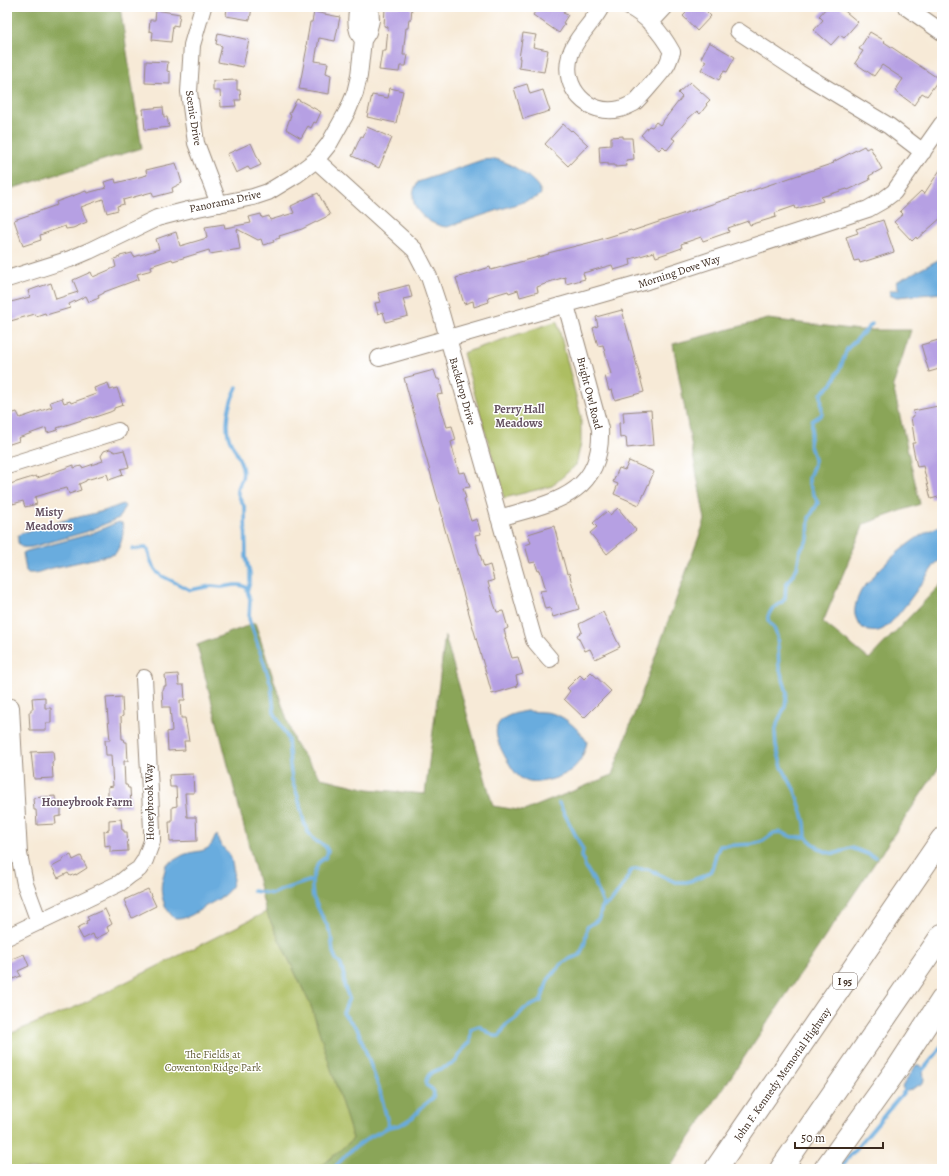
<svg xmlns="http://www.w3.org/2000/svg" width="949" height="1176" viewBox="0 0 949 1176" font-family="Alegreya,serif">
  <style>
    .green { fill: #adbe62; stroke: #747440 }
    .forest { fill: #8aa558; stroke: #62683b }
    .water { fill: #69acde; stroke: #526b7e }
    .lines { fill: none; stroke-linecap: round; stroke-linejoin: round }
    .stream { stroke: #69acde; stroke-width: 3.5 }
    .building { fill: #b6a0e3 }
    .minor-casing { stroke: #998a7a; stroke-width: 18 }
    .highway-casing { stroke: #998a7a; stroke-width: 24 }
    .minor { stroke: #fff; stroke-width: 16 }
    .highway { stroke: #fff; stroke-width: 22 }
    .labels { text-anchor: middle; stroke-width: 3; stroke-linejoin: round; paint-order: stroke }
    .shield { fill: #fff; stroke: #766a62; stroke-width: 1 }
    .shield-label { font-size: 10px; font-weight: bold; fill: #3b2a1e }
    .street-label { font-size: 11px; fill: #3b2a1e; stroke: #fff }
    .park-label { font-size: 11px; fill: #635e36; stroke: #fff }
    .neighbourhood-label { font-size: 12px; font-weight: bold; fill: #665363; stroke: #fff }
  </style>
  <rect width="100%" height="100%" fill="#fff"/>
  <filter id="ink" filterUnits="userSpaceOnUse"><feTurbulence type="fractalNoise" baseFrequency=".025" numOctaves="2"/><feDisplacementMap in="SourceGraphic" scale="8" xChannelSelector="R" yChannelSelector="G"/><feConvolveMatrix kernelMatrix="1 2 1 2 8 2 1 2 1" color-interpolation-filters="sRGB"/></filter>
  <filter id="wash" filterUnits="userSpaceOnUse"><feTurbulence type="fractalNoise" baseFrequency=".012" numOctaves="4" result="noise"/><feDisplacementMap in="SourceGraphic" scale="16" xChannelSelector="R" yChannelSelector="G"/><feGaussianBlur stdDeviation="0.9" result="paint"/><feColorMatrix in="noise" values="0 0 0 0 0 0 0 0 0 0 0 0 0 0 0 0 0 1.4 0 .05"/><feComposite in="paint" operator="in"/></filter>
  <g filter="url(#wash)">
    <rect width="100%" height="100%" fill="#f7ead7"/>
    <path class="green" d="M557 321 581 416V443L576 465 552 486 504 498 463 353Z
      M266 912 311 1006 400 1169H7V1035L80 1005Z"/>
    <path class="forest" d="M7 7H120L142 148 7 190Z
      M768 319 859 330H911L893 386 920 504 864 524 823 622 869 659 942 583V763L669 1169H318L353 1139 311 1006 266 912 197 645 255 623 295 744 321 778 368 789 425 794 445 636 493 806 524 811 612 775 705 520 673 344Z"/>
    <path class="water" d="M495 159C507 161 541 181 541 194L538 197 447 227C425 225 403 203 418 182L482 160Z
      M942 258V293L897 297 891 296 889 291 899 289 896 282Z
      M123 504 125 506 119 518 86 532 32 547C21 548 17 548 18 536L21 533 42 528 62 521 104 511Z
      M118 522 122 523C125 534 121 545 115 554L48 569 36 573H28L26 571 23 553 27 551 90 534Z
      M942 526V559L936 563C925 578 897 621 883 629 872 635 860 630 856 618 853 612 856 601 859 595 861 589 866 585 870 581 874 577 876 572 880 569 895 554 921 531 942 526Z
      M526 711C536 712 548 711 557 715 567 718 583 734 587 742 582 766 568 776 545 781 538 782 531 784 524 780 516 776 512 768 507 760 490 731 491 717 526 711Z
      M217 835C218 839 219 843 222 846 224 849 228 852 230 855 232 859 232 864 233 867 236 891 224 896 206 906 197 912 186 920 175 919 165 910 159 895 162 881 163 876 165 871 166 865 172 862 177 858 183 855 198 849 209 855 215 837Z
      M916 1065H919L923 1068 924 1079 923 1083 908 1091 904 1090 902 1087C906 1079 912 1073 916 1065Z"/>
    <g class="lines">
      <path class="stream" d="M237 387C230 401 225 419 228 435 232 449 248 466 241 481 240 484 238 487 237 489L239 497 245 508 246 557 250 574V582L247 591 250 599 249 619 271 684 274 712 288 739 290 765 292 780 298 797 304 822 308 832 314 840 325 846 328 851 326 857 318 863 312 880V889L313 897 321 914 328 927 331 935 333 952 336 959 341 965 344 976V985L349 998 343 1013 358 1030 380 1091 389 1127
        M132 549 146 548 148 550 150 559 153 566 158 573 162 576 190 590 211 586 222 587 235 585H240L248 588
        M559 803 578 840 583 850 582 856 586 868 594 881 604 906
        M806 837 805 823 803 815 795 791 782 767 776 746 775 733 778 721 785 707 787 692 779 667 778 647 777 636 774 628 768 620V616L772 609 782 602 785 598 786 585 797 568 800 551 808 539 809 518 818 503 809 484V477L814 465V458L809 443 812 429V421L821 415 822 413 821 394 832 384 841 366 847 349 872 324
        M253 891 273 894 281 890 312 880
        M921 1072 937 1053 942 1045
        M333 1169 350 1151 370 1137 389 1127 400 1125 413 1117 423 1106 433 1098 434 1092 432 1089 426 1085C425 1067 445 1071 455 1062 462 1055 459 1050 470 1042L471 1029 479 1026 494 1036H500L505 1026 516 1018 524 1009 541 1001 548 980 560 965 569 959 580 955 585 942 587 927 599 919 602 907 611 902 624 884 630 872 634 869H648L675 882H687L704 876 710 872 713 866 716 854 720 846 753 844 763 841 774 833 780 832 792 837H806C814 844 824 855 837 853 843 852 846 847 852 848L875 857
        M839 1169 908 1087"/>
    </g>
    <g id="blocks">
      <path class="building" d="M227 7H252L250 20 226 16Z
        M385 7H412L411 19H409L408 28H406L403 55H408L406 66H400L399 72 379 70 382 51H386L388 27 384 26Z
        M538 7H567L563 13 568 15 563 23 565 24 559 33 533 15Z
        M680 7H712L707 12 711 16 697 31 683 16 686 13Z
        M827 7H840L858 22 844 38 840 35 831 45 814 30 823 20 819 16Z
        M156 10 180 14 178 26 173 25 171 42 152 40 153 32 149 31 150 20H155Z
        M314 12 340 17 335 41 319 38 315 61 328 63 326 73 331 75 329 94 299 89 307 47 306 46 310 22H312Z
        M870 32 885 41 884 42 939 79 927 96 922 93 914 105 895 91 903 79 882 65 874 76 855 63 863 51 859 49Z
        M218 33 249 40 243 67 218 62 222 46 216 44Z
        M523 33 536 35 533 47 548 50 544 72 519 68 520 58H519Z
        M709 42 735 57 727 72 724 71 719 80 701 70 706 61 701 58Z
        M146 61 168 62 167 71 170 72V84L145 83Z
        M237 80V90H240L241 100H235L236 106 221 107 220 91H213V81Z
        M690 82 710 100 706 104 707 105 700 114 697 111 689 118 672 138 675 140 667 150 663 146 659 150 641 135 649 126 652 127 656 122 660 125 682 97 678 93Z
        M527 84 530 94 543 90 550 111 523 119 514 88Z
        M390 88 403 91 396 123 367 117 372 95 388 98Z
        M297 99 321 112 316 123 314 122 311 128 308 126 301 138 286 129 291 115 289 114Z
        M163 107 164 117H167L169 127 145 130 143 109Z
        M563 124 571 131 572 130 588 145 568 166 545 144Z
        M367 127 392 138 379 168 352 156 361 136 363 137Z
        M623 136V138H632L634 159 626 160 627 166 615 167V165H608V163L600 164 599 146 611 145V137Z
        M251 143 261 165 250 170 248 167 236 173 227 154Z
        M864 146 866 149 870 147 882 169 869 176 870 180 848 190 847 189 821 197 823 201 796 209 795 206 775 213 776 217 750 225 748 221 728 228 729 232 703 241 701 237 681 244 682 248 656 257 654 252 630 259 631 265 614 270 612 265 583 273 585 279 566 284 565 277 546 283 545 284 537 287 538 292 520 297 518 290 509 293 508 291 488 297 489 302 474 307 473 301 464 304 456 278 490 267 491 270 549 254 548 253 592 242 631 230 632 231 834 163 833 162Z
        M176 163 182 183 172 188 173 192 154 197 152 192 123 200 124 204 117 206 118 210 107 213 103 199 81 207 87 222 73 228 66 229 65 226 40 235 41 240 23 246 14 220 57 205 56 202 86 191 87 193 106 188 104 182 115 179 116 183 147 175 146 170Z
        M942 167V217L917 239 916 237 912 241 894 222 903 214 900 211 921 191 924 194Z
        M318 193 330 215 302 229 279 236 280 238 273 240 274 242 263 245 261 239 258 240 237 229 240 249 210 254 209 250 173 261 172 259 151 266 152 270 137 274 139 279 104 292V293L98 296 99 298 89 302 86 296 69 304 70 308 46 315 45 313 36 316 35 314 7 322V303L30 297 28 291 36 288 51 283 56 299 78 292 73 280 91 272 93 277 116 267 114 259 120 257V256L132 253 134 257 159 249 156 239 176 232 180 246 207 238 205 227 224 224 225 228 251 223 249 217 261 214 262 218 269 216 270 220 294 213 291 206Z
        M883 220 894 252 860 263 859 260 854 261 846 237 858 233 856 229Z
        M409 285 412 297 403 299 408 316 386 322 383 312 378 314 375 303 381 302 378 293Z
        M622 310 644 392 615 400 612 390 609 391 605 376 611 374 603 345 598 346 593 328 598 326 596 317Z
        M942 339V366L938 367 939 369 929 372 921 345Z
        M434 370 437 379H439L443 394 437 395 447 427 452 426 456 440 451 442 459 473 465 472 470 487 463 488 466 498 464 499 471 521 477 519 481 534 475 535 477 545 484 567 490 565 494 580 488 582 494 604 497 612 503 611 508 628 504 630 506 637H505L512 658 518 657 523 674 516 676 518 686 492 694 442 519 443 518 404 378Z
        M108 383 110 390 117 388 123 405 114 408V410L110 412 92 418 91 417 57 428 58 430 47 433 46 428 18 438 19 441 7 445V415L17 412 20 418 52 407 50 402 62 398 64 403 70 401 71 403 96 394 94 388Z
        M938 406 940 417H942V496L931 499 923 466 917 467 912 443H915L911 417 914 416 913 411Z
        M651 410 654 445 627 448 626 437 620 438 619 423 624 422 623 412Z
        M110 449 115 452 124 450 129 467 121 469 123 475 109 480 107 474 86 480V481L79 484 81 490 69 494 67 488 58 490 35 497 37 504 25 507 23 501 13 504 7 485 36 476 37 478 74 465V468L81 466 82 468 103 461 101 456 104 451Z
        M629 461 654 472 639 505 614 494 618 484 613 482 619 468 625 470Z
        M618 508 636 530 607 554 590 533 597 527 593 523 607 511 610 515Z
        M554 526 567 574 569 573 579 609 553 617 550 608 545 609 540 591 546 590 540 570 538 571 535 562 530 563 525 545 531 543 528 534Z
        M603 612 620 647 595 659 590 649 585 651 577 635 582 632 579 624Z
        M591 672 611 691 584 718 564 699 570 691 567 688 580 675 584 679Z
        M178 674 179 685H184L185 700H180L181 718H185L189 741H184L185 750 168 751 167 732 172 731 170 707H163L162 689H164V686H166L165 675Z
        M45 697V708H51V723H46V730H30L29 712H31V709H33L32 698Z
        M122 697 123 716 121 717 122 739H124L125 742H127L128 761H124L125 785H127L128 788H130L131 806 114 807V801H108V787L113 786 111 755H106L105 740H110L106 698Z
        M53 751 54 761 52 762 53 778 34 779 31 752Z
        M193 774 194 793H185L187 817H196L197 841 170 842 169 822H172V807L177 806 176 787H170L169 775Z
        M55 796 56 806H61V816L55 817 56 824 37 825 36 810H34L33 798Z
        M121 819 122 830H124V832H127L128 851 110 852V845L105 846 104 831 109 830V820Z
        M71 855 73 860 81 856 87 868 76 875V874L70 876 68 873 58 878 52 867 63 861 62 859Z
        M148 889 156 906 132 918 124 900Z
        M105 909 112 924 107 927 109 932 95 939 93 934 83 939 77 928 87 923 86 921 89 920 87 917Z
        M24 954 29 966 18 971 21 976 7 981V961Z"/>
    </g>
  </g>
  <g filter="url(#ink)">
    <use href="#blocks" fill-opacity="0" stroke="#998a7a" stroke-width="1"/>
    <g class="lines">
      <defs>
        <path id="minor" d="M203 7 192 45 189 92 196 143 219 204
          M358 7C355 19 355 30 363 40
          M601 7C593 23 574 39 570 56 561 87 588 117 620 109 624 108 630 105 634 103 639 99 661 73 666 66 669 62 670 56 672 52 662 34 647 16 629 7
          M906 7 942 32
          M650 23 665 7
          M738 31 800 72 889 126 923 152
          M316 160 415 250 429 277 440 310 534 640 550 659
          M7 279 70 259 89 251 157 218 188 210 253 197 268 192 296 175 316 160 329 144 348 110 355 93 359 76 363 40 368 32 371 20 370 7
          M379 358 647 281 868 209 882 201 894 192 942 124
          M7 466 118 431
          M499 518C550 503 603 496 600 429L566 305
          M11 707 19 854 25 884 39 922
          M7 937 120 883 130 875 139 869 145 860 152 841V829L144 678"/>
        <path id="highway" d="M716 1169 942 839
          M781 1169 942 935
          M825 1169 897 1069 942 1000"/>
      </defs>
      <use href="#minor" class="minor-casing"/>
      <use href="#highway" class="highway-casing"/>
      <use href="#minor" class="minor"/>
      <use href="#highway" class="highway"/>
    </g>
  </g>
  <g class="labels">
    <rect class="shield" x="833" y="973" width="24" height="16" rx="3"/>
    <g class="shield-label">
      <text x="845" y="985">I 95</text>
    </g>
    <g class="street-label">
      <text transform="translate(194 118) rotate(81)" y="4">Scenic Drive</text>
      <text transform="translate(225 201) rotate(-12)" y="4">Panorama Drive</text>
      <text transform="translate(679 271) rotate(-18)" y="4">Morning Dove Way</text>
      <text transform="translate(463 391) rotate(74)" y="4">Backdrop Drive</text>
      <text transform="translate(590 393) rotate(76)" y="4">Bright Owl Road</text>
      <text transform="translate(149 802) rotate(-91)" y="4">Honeybrook Way</text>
      <text transform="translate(782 1074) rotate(-55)" y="4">John F. Kennedy Memorial Highway</text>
    </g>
    <g class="park-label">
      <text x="213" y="1058">The Fields at<tspan x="213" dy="13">Cowenton Ridge Park</tspan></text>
    </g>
    <g class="neighbourhood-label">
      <text x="519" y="413">Perry Hall<tspan x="519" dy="14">Meadows</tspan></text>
      <text x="49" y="516">Misty<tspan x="49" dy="14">Meadows</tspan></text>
      <text x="87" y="806">Honeybrook Farm</text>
    </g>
  </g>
  <rect width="949" height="1176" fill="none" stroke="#fff" stroke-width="24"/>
  <path d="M795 1142v6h88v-6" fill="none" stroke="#3b2a1e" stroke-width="2"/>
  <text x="801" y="1142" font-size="12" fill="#3b2a1e" stroke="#ffffff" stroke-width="3" paint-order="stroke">50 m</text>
</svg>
